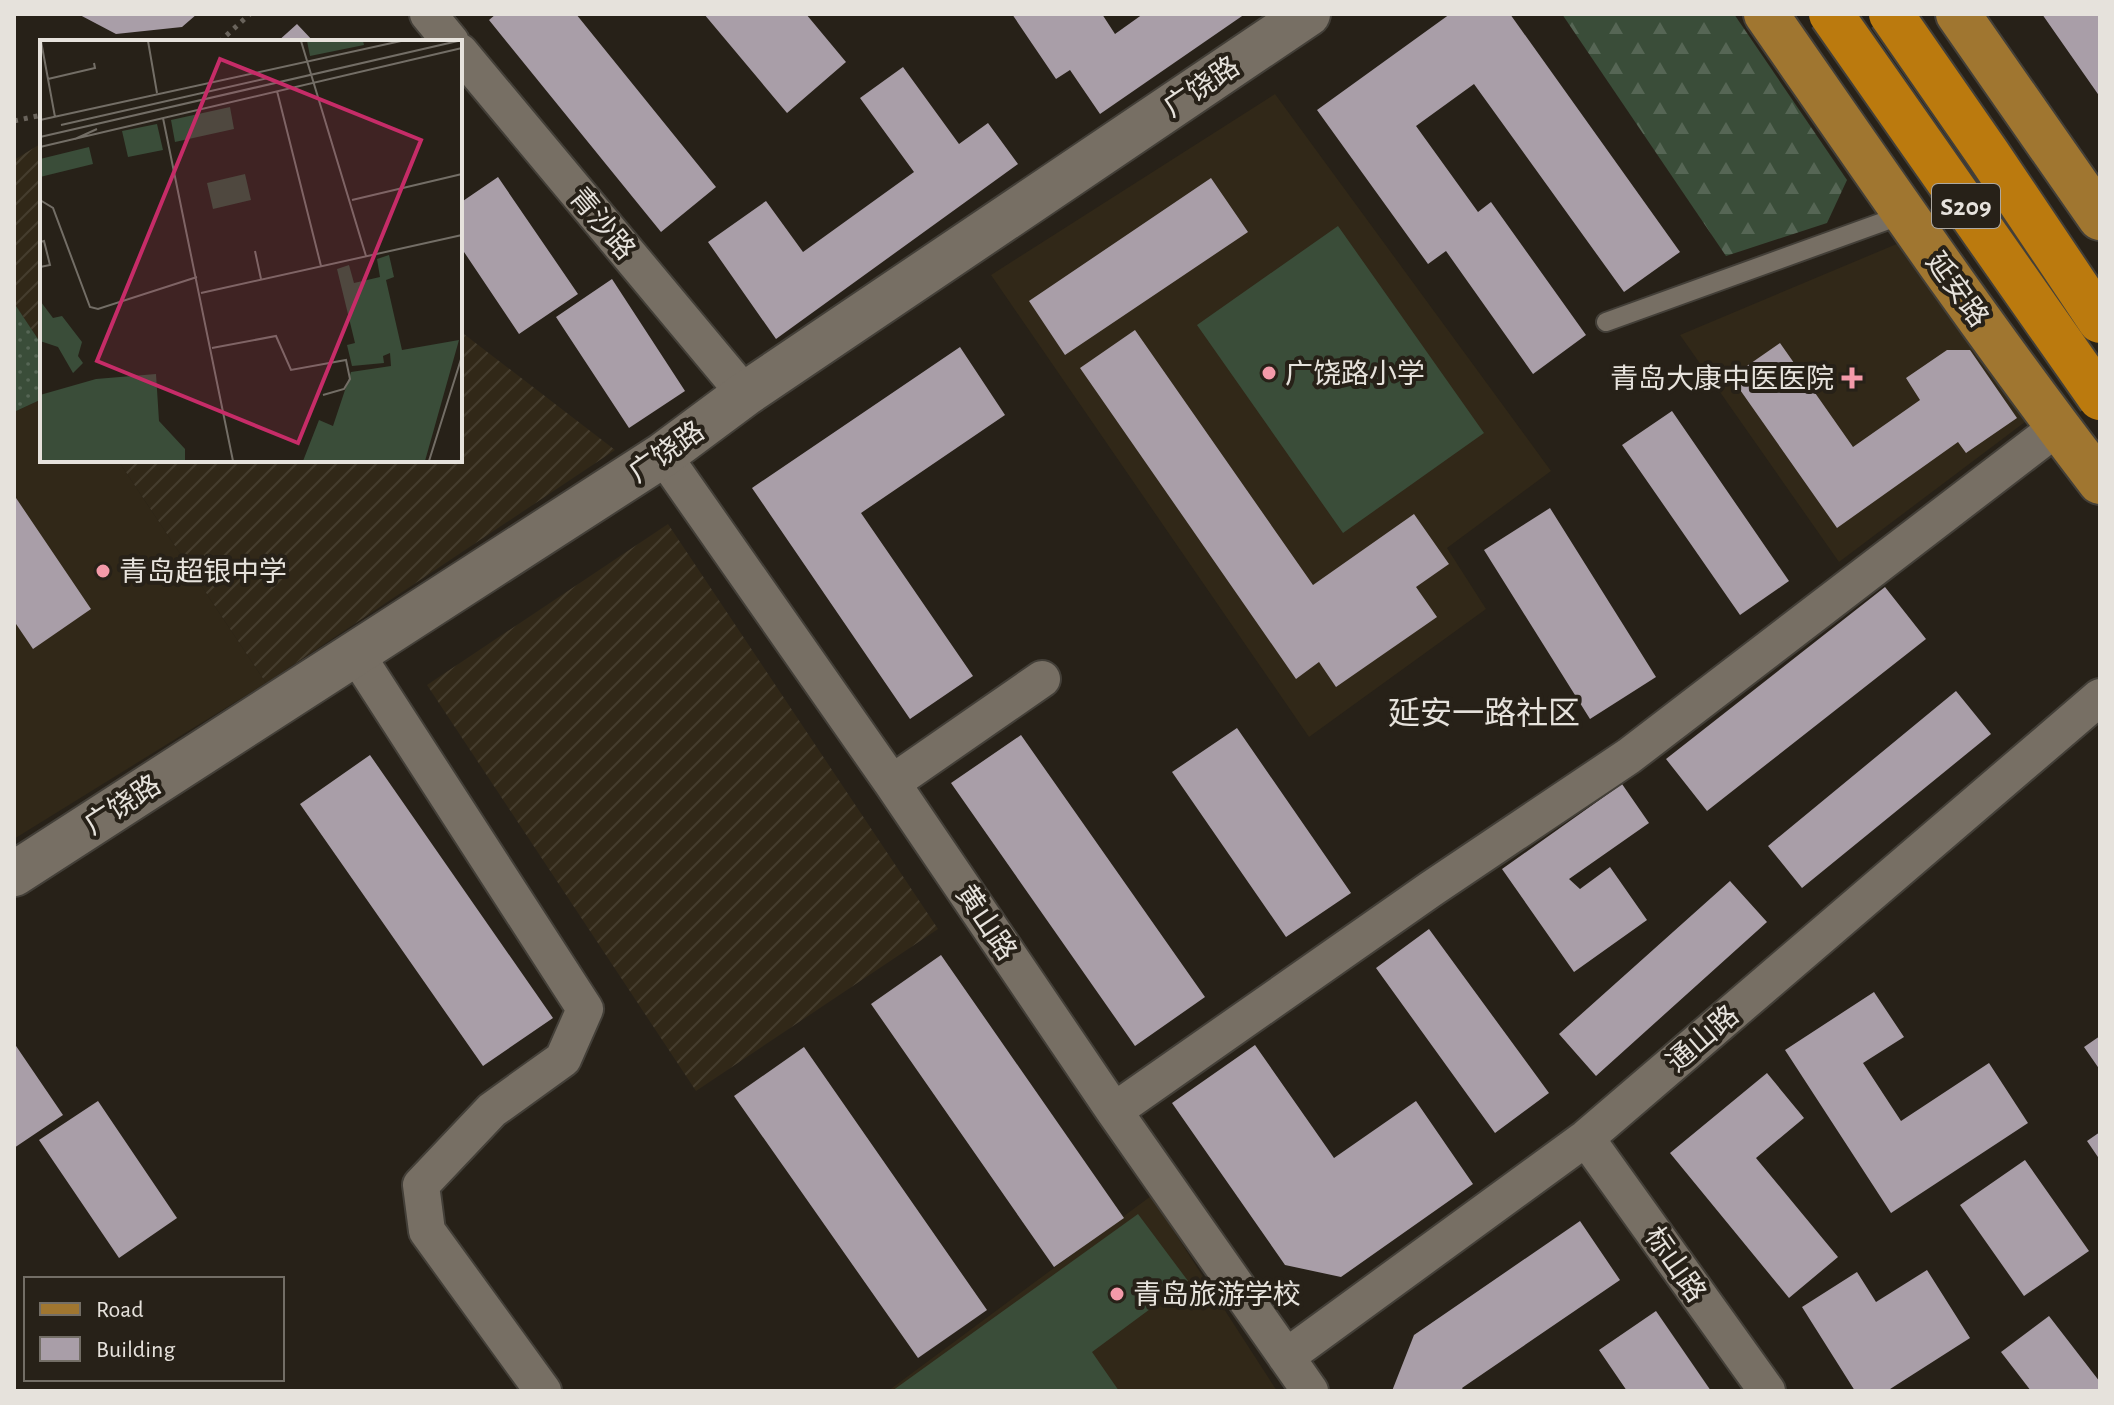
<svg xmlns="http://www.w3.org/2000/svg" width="2114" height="1405" viewBox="0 0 2114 1405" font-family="'Alegreya Sans','Noto Sans SC',sans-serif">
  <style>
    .built { fill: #312818 }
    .industrial { fill: url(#industrial-furrows) }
    .grass { fill: #3a4d39 }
    .forest { fill: url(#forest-firs) }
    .park { fill: url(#park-dots) }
    .building { fill: #a99ea8 }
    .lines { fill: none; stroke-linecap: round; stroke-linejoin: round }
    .lane-casing { stroke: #433f38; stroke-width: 22 }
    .street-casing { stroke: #433f38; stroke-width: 40 }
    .secondary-casing { stroke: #433f38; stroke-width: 48 }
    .primary-casing { stroke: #433f38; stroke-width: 48 }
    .path { stroke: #69635b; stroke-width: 5; stroke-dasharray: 4 6; stroke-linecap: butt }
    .lane { stroke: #776f64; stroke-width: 18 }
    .street { stroke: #776f64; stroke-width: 36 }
    .secondary { stroke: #776f64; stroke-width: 44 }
    .primary { stroke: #a07630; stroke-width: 44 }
    .highway-bridge-casing { stroke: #433f38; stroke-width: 48; stroke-linecap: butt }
    .highway-bridge { stroke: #bb7a0e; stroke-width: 44 }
    .poi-dot { fill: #f39aa9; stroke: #272118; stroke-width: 3 }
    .labels { text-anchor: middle; stroke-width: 8; stroke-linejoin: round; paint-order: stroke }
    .shield { fill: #272118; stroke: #ada8a1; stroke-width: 2 }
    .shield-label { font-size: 26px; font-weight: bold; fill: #e6e2dc }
    .street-label { font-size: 28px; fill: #e6e2dc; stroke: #272118 }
    .poi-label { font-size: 28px; fill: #e6e2dc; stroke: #272118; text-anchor: start }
    .quarter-label { font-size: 32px; fill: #e6e2dc; stroke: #272118 }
    .inset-road { fill: none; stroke: #736e66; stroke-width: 2 }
    .view { fill: #c62c68; fill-opacity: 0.15; stroke: #c62c68; stroke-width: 4 }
    .inset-edge { fill: none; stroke: #e6e2dc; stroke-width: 4 }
  </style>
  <defs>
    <pattern id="industrial-furrows" width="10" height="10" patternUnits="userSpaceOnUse" patternTransform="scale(2)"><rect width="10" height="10" fill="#312818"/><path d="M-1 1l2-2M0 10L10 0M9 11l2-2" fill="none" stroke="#453d2e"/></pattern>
    <pattern id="forest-firs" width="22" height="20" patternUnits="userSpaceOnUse" patternTransform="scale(2)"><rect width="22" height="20" fill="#3a4d39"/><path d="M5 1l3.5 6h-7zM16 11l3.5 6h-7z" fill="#566655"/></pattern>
    <pattern id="park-dots" width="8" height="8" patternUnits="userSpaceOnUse" patternTransform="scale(2)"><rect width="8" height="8" fill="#3a4d39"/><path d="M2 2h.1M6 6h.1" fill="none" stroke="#566655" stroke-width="1.8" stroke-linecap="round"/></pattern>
  </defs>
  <rect width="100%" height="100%" fill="#272118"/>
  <path class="built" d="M1275 94 1551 471 1447 548 1486 609 1309 737 991 275Z
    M1899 243 2025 422 1839 562 1680 335Z
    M42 399V460H118L266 683 14 839V412Z
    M1151 1196 1277 1391H888Z"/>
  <path class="industrial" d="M42 143V345L14 303V160Z
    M460 331 615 450 266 683 118 460H460Z
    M668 524 938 929 696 1091 427 685Z"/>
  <path class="grass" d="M1338 226 1484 433 1343 533 1197 325Z
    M1138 1214 1188 1281 1092 1352 1119 1391H892Z"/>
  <path class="forest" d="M1562 14H1734L1847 180 1827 223 1726 256Z"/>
  <path class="park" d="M14 303 42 345V399L14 412Z"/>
  <path class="building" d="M78 14H197L182 27 116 34Z
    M496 14H576L716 187 661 232 489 20Z
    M704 14H806L846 62 787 113Z
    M1012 14H1102L1115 34 1143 14H1245L1100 114 1070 70 1056 79Z
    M1450 14H1510L1680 252 1624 292 1474 84 1416 126 1478 212 1491 202 1586 335 1533 374 1446 251 1428 264 1317 110Z
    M2042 14H2100V97Z
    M297 24 314 42H277Z
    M903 67 959 144 988 123 1018 164 776 339 708 242 766 201 803 252 914 172 860 98Z
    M498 177 578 294 519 334 460 246V203Z
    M1211 178 1248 232 1065 355 1029 301Z
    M612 279 685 391 629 428 556 317Z
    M1135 330 1313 585 1414 514 1449 564 1416 587 1437 617 1336 687 1319 662 1296 679 1080 368Z
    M1780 343 1853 447 1920 400 1906 378 1947 350H1970L2017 418 1966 453 1958 442 1837 528 1731 377Z
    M960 347 1005 415 861 513 973 676 910 719 752 488Z
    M1672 411 1789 581 1740 615 1622 445Z
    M14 495 91 609 33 649 14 621Z
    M1550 508 1656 677 1590 719 1484 550Z
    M1885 587 1926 639 1707 811 1666 759Z
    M1956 691 1991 734 1802 888 1768 846Z
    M1237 728 1351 893 1286 937 1172 772Z
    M1021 735 1205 997 1135 1046 951 783Z
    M370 755 553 1018 483 1066 300 804Z
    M1622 784 1649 823 1569 879 1580 889 1610 867 1647 920 1574 972 1502 869Z
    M1730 881 1767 922 1596 1076 1559 1034Z
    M1429 929 1549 1093 1495 1133 1376 968Z
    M941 955 1124 1218 1054 1267 871 1004Z
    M1874 992 1904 1037 1863 1063 1901 1121 1989 1063 2028 1123 1891 1213 1785 1050Z
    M2100 1036V1070L2084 1047Z
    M14 1043 63 1115 14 1148Z
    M1255 1045 1334 1158 1416 1101 1473 1184 1341 1277 1285 1265 1172 1103Z
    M804 1047 987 1310 918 1358 734 1096Z
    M1767 1073 1804 1118 1756 1158 1838 1257 1789 1298 1670 1153Z
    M98 1101 177 1218 119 1258 39 1140Z
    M2100 1132V1160L2087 1141Z
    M2025 1160 2089 1251 2024 1296 1960 1205Z
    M1580 1221 1620 1280 1462 1388 1464 1391H1392L1414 1335Z
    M1927 1270 1970 1338 1887 1391H1855L1802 1307 1857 1272 1876 1302Z
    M1656 1311 1711 1391H1627L1599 1350Z
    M2049 1316 2100 1382V1391H2031L2001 1352Z"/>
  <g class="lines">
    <defs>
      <path id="lane" d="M1606 322 1905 214"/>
      <path id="street" d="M428 14 451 42
        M460 52 745 394
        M663 455 892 783 1114 1111 1310 1391
        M356 654 585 1009 563 1059 492 1110 421 1185 427 1231 543 1391
        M892 783 1042 679
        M1114 1111 1431 889 1629 756 2058 427
        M1586 1138 1767 1391
        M1286 1357 1586 1138 2100 697"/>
      <path id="secondary" d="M14 874 663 455 745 394 1308 14"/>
      <path id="primary" d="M1766 14C1875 171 1983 330 2100 482
        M1958 14 2100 218"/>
    </defs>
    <use href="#lane" class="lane-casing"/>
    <use href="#street" class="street-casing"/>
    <use href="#secondary" class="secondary-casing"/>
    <use href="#primary" class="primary-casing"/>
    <path class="path" d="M219 42 250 14
      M14 121 42 115"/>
    <use href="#lane" class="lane"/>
    <use href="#street" class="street"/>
    <use href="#secondary" class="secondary"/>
    <use href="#primary" class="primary"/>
    <defs>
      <path id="highway-bridge" d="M1831 14 2100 398
        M1891 14 1988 154 2100 321"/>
    </defs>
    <use href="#highway-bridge" class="highway-bridge-casing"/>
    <use href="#highway-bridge" class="highway-bridge"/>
  </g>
  <g class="poi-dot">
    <circle cx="1269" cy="373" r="8"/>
    <path d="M1848 366h8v8h8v8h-8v8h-8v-8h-8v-8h8z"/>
    <circle cx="103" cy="571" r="8"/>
    <circle cx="1117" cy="1294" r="8"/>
  </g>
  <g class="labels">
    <rect class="shield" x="1932" y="184" width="68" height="44" rx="6"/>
    <g class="shield-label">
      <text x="1966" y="215">S209</text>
    </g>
    <g class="street-label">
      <text transform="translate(1201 86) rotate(-34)" y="10">广饶路</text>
      <text transform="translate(603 223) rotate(50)" y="10">青沙路</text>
      <text transform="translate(1958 289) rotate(54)" y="10">延安路</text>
      <text transform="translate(666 451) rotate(-35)" y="10">广饶路</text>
      <text transform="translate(122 804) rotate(-33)" y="10">广饶路</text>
      <text transform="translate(987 922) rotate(56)" y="10">黄山路</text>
      <text transform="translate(1702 1038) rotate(-41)" y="10">通山路</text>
      <text transform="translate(1676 1264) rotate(55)" y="10">标山路</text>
    </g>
    <g class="poi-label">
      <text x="1285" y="383">广饶路小学</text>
      <text x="1834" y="388" text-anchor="end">青岛大康中医医院</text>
      <text x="119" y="581">青岛超银中学</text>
      <text x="1133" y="1304">青岛旅游学校</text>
    </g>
    <g class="quarter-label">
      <text x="1484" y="724">延安一路社区</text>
    </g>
  </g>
  <g transform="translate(40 40)">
    <rect width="422" height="422" fill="#272118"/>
    <path d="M267 1H323L324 5 270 16ZM205 134 211 160 173 169 167 143ZM349 215 354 237 346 240 362 310 419 300 385 421H263L279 380 293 386 311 332 351 326 350 313 343 316 344 323 312 326 307 305 315 303 297 229 309 225 314 243 340 237 337 219Z" fill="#3a4d39"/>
    <path d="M190 67 194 89 135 102 131 80ZM117 84 123 110 88 117 82 91ZM49 107 53 124 0 137V119ZM1 262 13 278 22 276 42 302 38 316 43 323 33 333 18 307 0 301Z" fill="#3a4d39"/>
    <path d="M116 334 119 381 145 409V421H0V355L56 339Z" fill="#3a4d39"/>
    <path class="inset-road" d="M1 1 15 77M108 1 117 53M261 1 326 216M8 39 55 28 54 23M237 51 281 226M123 78 193 421M0 80 361 1M21 85 228 38M0 97 418 1M35 99 57 89M0 107 422 8M0 160 13 168 50 267 58 269 157 237M312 160 422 134M0 202 4 201 10 225 0 227M215 211 221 239M161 253 422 195M172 308 236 296 251 330 306 320 310 339 304 349 283 355M389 421 422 316"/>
    <path class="view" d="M180 19 381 100 258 403 57 321Z"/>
    <rect width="422" height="422" class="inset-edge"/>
  </g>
  <rect width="2114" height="1405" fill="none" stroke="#e6e2dc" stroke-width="32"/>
  <rect x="24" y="1277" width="260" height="104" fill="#272118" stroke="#736e66" stroke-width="2"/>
  <rect x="40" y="1303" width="40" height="12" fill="#a07630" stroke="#736e66" stroke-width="2"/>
  <text x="96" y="1317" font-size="24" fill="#e6e2dc">Road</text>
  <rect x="40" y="1337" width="40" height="24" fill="#a99ea8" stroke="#736e66" stroke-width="2"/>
  <text x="96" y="1357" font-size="24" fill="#e6e2dc">Building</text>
</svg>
